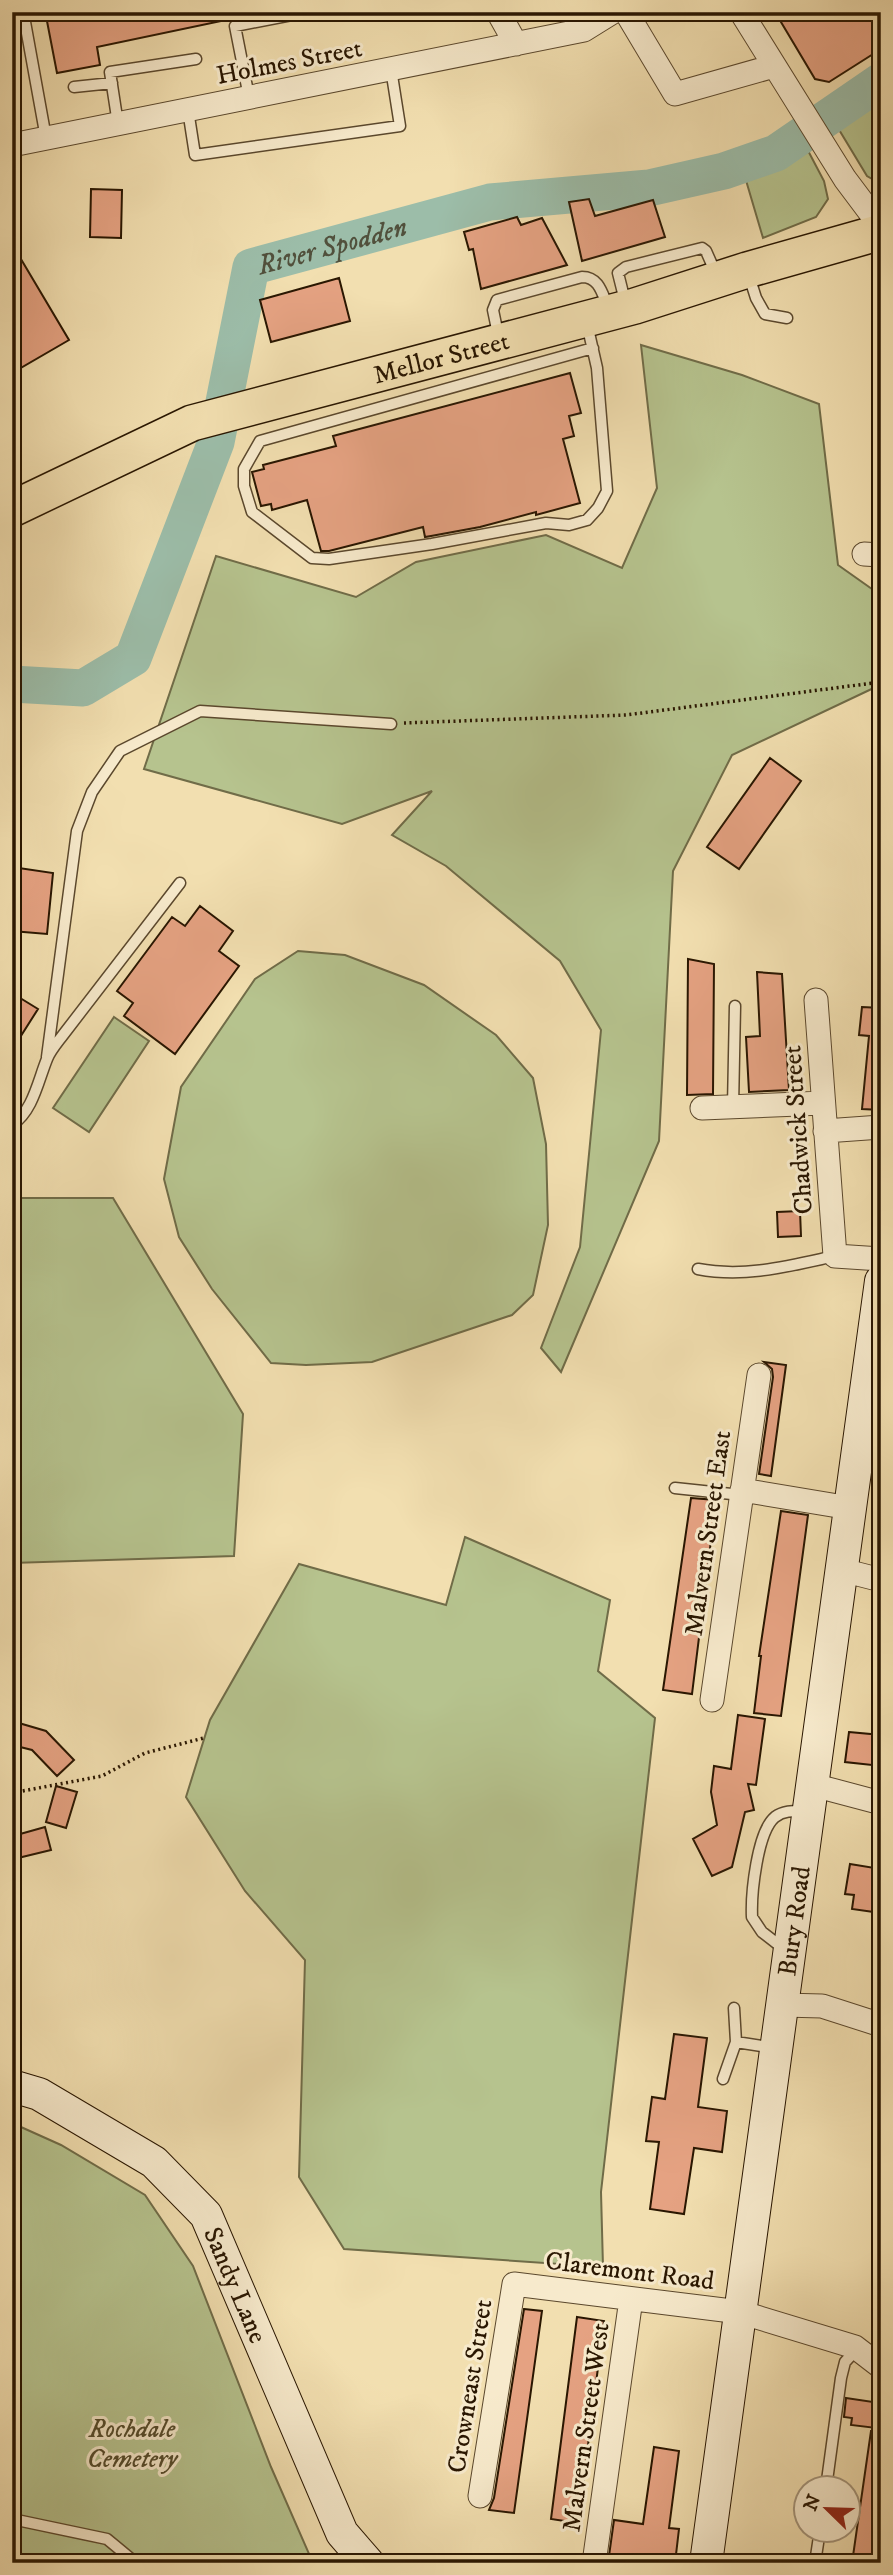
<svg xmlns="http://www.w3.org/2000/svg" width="893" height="2575" viewBox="0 0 893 2575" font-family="'IM FELL DW Pica',serif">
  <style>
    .green { fill: #b6c38e; stroke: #706c48; stroke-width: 2 }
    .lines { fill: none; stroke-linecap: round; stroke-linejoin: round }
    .river { stroke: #9cbda9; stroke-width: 37 }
    .building { fill: #e5a282; stroke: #291601; stroke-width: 2 }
    .service-casing { stroke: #5b482d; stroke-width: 13 }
    .minor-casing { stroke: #5b482d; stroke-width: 25 }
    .secondary-casing { stroke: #291601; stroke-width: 34 }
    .primary-casing { stroke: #291601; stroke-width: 38 }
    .path { stroke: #291601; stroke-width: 3.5; stroke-dasharray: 2 3.5; stroke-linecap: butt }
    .service { stroke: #f7eacc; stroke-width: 10 }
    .minor { stroke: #f7eacc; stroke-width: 23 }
    .secondary { stroke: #f7eacc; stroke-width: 32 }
    .primary { stroke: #f2dfb0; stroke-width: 35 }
    .labels { text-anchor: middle; stroke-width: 6; stroke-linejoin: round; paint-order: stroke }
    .street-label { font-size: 26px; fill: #291601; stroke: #f7eacc }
    .park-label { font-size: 26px; font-style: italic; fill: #534a2b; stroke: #f7eacc }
    .water-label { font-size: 28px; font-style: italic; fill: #51503c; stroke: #f7eacc }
  </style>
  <rect width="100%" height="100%" fill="#f2dfb0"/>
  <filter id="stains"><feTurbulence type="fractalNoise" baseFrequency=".00286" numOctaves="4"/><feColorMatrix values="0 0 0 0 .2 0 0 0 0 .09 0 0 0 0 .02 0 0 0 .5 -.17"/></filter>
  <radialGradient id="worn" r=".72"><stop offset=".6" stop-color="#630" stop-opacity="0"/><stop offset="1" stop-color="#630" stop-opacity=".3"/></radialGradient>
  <path class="green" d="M881 98V184L867 176 838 128Z
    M804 143 824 181 828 199 816 217 763 238 745 177Z
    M641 345 742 375 819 404 838 565 879 594 880 685 732 755 673 871 659 1141 561 1372 541 1348 580 1247 601 1030 560 961 446 866 392 835 432 791 342 824 144 769 216 556 356 597 416 562 546 535 622 568 657 488Z
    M298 951 345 955 424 985 496 1035 533 1078 546 1144 548 1225 533 1295 512 1315 372 1362 306 1365 271 1363 212 1289 179 1237 164 1179 181 1087 255 979Z
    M114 1017 149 1041 89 1132 53 1108Z
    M12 1198H113L243 1414 234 1556 12 1563Z
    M465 1537 610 1600 598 1671 655 1718 601 2192 603 2267 344 2249 299 2177 305 1960 245 1891 186 1797 210 1720 299 1564 446 1605Z
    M12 2123 61 2145 145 2195 193 2266 271 2467 313 2563H12Z"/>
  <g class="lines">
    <path class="river" id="s1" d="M12 684 83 688 133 658 216 442 251 267 490 202 649 188 724 171 776 153 881 81"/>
  </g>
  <path class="building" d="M68 12H225L226 20 97 47 100 65 57 73 46 16Z
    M775 12H881V49L829 82 815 79Z
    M91 189 122 190 121 238 90 237Z
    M589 199 595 216 653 200 665 237 582 261 569 202Z
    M517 217 521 225 542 218 567 265 481 289 473 249 469 250 464 232Z
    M12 244 69 340 12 373Z
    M339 278 350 321 271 342 260 300Z
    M570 373 581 413 569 416 574 436 563 439 580 503 536 515V512L480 527 431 536 425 537 423 527 329 551H321L307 500 272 510 271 504 261 506 252 472 264 469 263 465 336 446 333 436Z
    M770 758 801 781 739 869 707 847Z
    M12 867 53 873 47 934 12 931Z
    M200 906 233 931 219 951 239 966 175 1054 124 1016 133 1003 117 991 172 917 185 926Z
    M688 959 714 964 713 1094 687 1095Z
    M757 972 782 974 789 1090 749 1092 746 1037 760 1036Z
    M12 993 38 1009 12 1050Z
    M862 1007 881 1008V1110L862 1109 869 1036 859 1035Z
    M800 1211 801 1236 778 1237 777 1212Z
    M764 1362 786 1365 771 1476 759 1474 773 1377 772 1369Z
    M691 1498 716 1500 692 1694 663 1690Z
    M781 1511 808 1515 781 1716 754 1713 761 1656H759Z
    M738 1715 765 1719 756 1785 748 1784 754 1810 745 1812 732 1867 712 1876 693 1839 717 1825 711 1792 714 1766 731 1769Z
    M12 1721 46 1731 74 1760 57 1776 32 1750 12 1745Z
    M849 1732 881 1735V1766L845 1762Z
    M56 1786 77 1792 66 1828 46 1822Z
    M45 1827 51 1850 18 1858 13 1836Z
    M850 1864 881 1869V1913L852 1909 854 1895 845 1894Z
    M674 2034 707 2038 698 2107 727 2111 722 2152 694 2148 684 2214 650 2209 659 2142 646 2141 652 2097 665 2099Z
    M524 2309 542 2311 514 2513 489 2510 494 2498Z
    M577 2317 604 2321 578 2523 551 2519Z
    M846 2398 880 2403 876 2428 851 2425 852 2418 844 2417Z
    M871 2431H881V2531L878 2530 873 2563H852Z
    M654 2447 679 2451 669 2528 679 2529 675 2563H608L614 2520 643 2524Z"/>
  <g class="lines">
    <defs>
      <path id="service" d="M25 22 46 138
        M74 87 112 83
        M249 97 235 26 307 12
        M188 110 195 155 400 126 391 69
        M118 124 110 72 196 59
        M749 276 756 298 765 314 787 318
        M626 305 618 273 626 267 702 248 706 251 717 276
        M587 324 597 368 607 491 598 508 587 520 569 525 546 523 432 544 329 559 312 558 252 512 244 486V469L260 441 593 348
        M499 339 493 310 497 300 582 277C599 277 602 293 608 307
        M47 1057 77 831 92 792 120 751 200 711 391 724
        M733 1107 735 1006
        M12 1125C33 1111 38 1081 47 1059 50 1051 57 1043 63 1035L180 883
        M698 1269C745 1278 789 1266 835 1256
        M675 1488 741 1495
        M784 1949 762 1932 752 1917C751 1894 757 1832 775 1817 784 1810 795 1811 806 1811
        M736 2042 774 2048
        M723 2079 736 2042 734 2008
        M880 2246 881 2239
        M826 2488 841 2378 845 2362 857 2349
        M12 2519 107 2539 136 2563
        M815 2563 820 2530"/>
      <path id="minor" d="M498 12 516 44
        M626 12 675 94 774 66
        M741 12 845 179 881 227
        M12 145 584 30 613 12
        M864 554 881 555
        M816 1000 835 1256 881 1259
        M702 1108 823 1103
        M825 1131 881 1127
        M742 1490 850 1508
        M842 1570 881 1580
        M712 1700 759 1375
        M813 1785 881 1803
        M783 2005 822 2006 881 2025
        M480 2496 514 2284 740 2312 855 2347 881 2367
        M594 2563 631 2299"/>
      <g id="secondary">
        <path id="s2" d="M12 2086 39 2094 154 2162 206 2215 342 2533 368 2563"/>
        <path id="s3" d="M706 2563 881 1281"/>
      </g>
      <g id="primary">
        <path id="s4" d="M12 509 192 423 635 306 747 270 881 232"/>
      </g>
    </defs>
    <use href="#service" class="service-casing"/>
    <use href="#minor" class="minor-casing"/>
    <use href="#secondary" class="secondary-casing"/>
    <use href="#primary" class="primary-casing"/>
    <path class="path" d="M404 723 626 715 881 682
      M12 1793 102 1776 145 1753 204 1738"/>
    <use href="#service" class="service"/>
    <use href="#minor" class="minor"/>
    <use href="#secondary" class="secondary"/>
    <use href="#primary" class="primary"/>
  </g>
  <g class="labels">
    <g class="street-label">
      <text transform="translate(289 61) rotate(-11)" y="9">Holmes Street</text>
      <text dy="9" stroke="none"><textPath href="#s4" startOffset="457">Mellor Street</textPath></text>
      <text transform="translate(797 1130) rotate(-94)" y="9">Chadwick Street</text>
      <text transform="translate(707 1533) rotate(-82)" y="9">Malvern Street East</text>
      <text dy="9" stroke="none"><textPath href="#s3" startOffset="648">Bury Road</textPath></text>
      <text transform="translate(630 2270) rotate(7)" y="9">Claremont Road</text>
      <text dy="9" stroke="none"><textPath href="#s2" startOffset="312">Sandy Lane</textPath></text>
      <text transform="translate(469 2386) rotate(-81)" y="9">Crowneast Street</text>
      <text transform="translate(585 2427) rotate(-82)" y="9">Malvern Street West</text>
    </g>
    <g class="park-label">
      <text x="132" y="2437">Rochdale<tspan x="132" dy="30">Cemetery</tspan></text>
    </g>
    <g class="water-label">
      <text dy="10" stroke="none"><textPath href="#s1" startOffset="623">River Spodden</textPath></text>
    </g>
  </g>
  <rect width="893" height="2575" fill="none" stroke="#f2dfb0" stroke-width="42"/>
  <rect x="14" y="14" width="865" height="2547" fill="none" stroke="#291601" stroke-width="3.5"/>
  <rect x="21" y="21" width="851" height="2533" fill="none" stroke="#291601" stroke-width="2"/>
  <g transform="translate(827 2509) rotate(293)"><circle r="33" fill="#f7eacc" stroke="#a5957b" stroke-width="2"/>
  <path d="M0-5L12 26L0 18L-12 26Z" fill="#8f2418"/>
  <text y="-10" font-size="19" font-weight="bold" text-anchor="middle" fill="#291601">N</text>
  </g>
  <rect width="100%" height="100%" filter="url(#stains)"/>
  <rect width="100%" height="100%" fill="url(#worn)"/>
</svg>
